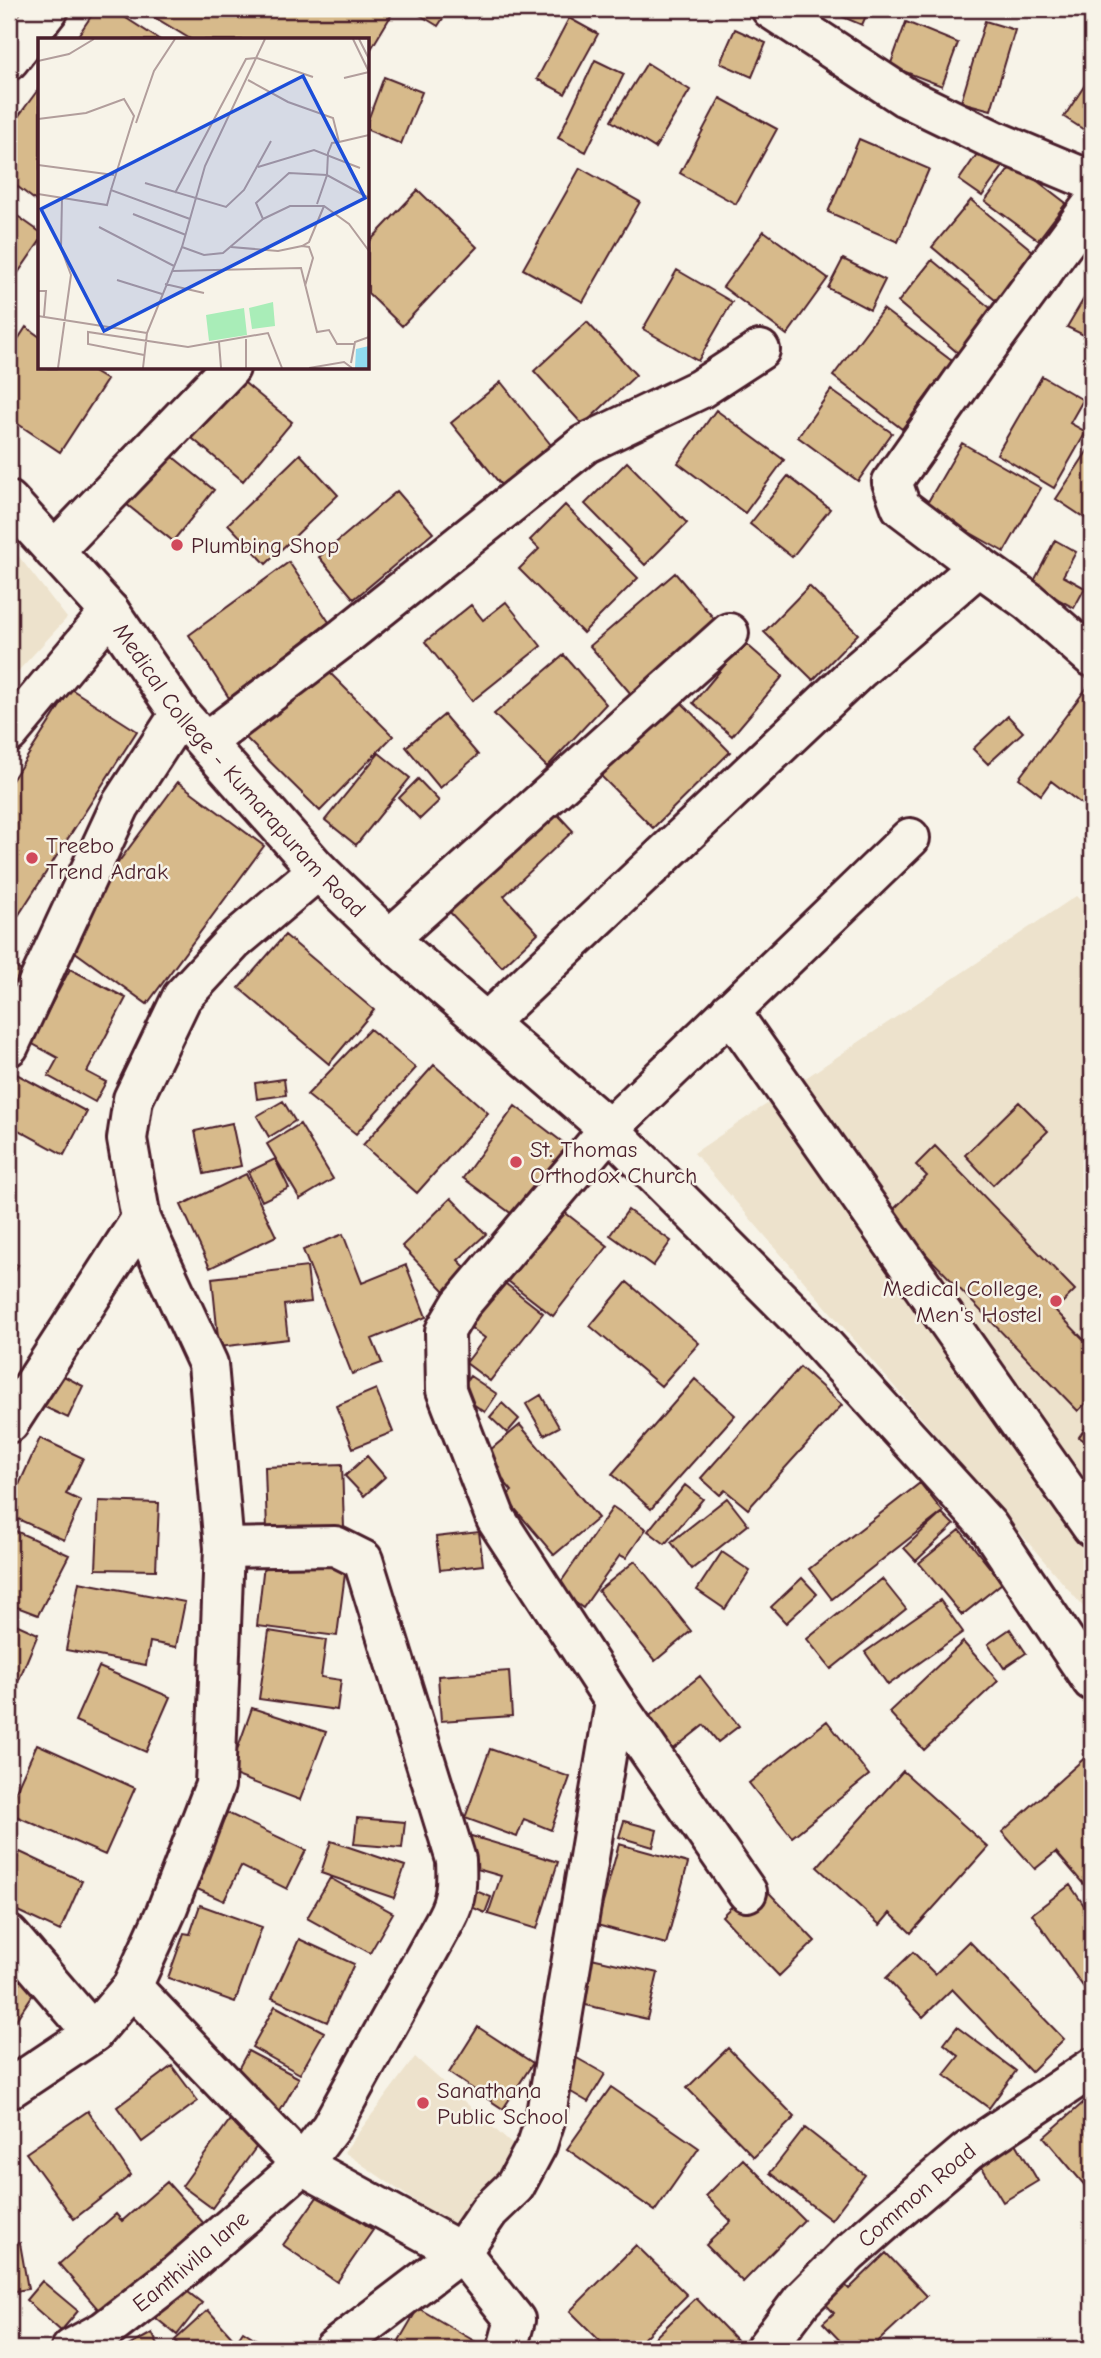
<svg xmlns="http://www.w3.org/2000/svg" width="1101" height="2358" viewBox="0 0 1101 2358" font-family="'Comic Neue',sans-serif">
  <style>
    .built { fill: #ede2cc }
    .building { fill: #d7ba8b; stroke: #4a1f2b; stroke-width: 2 }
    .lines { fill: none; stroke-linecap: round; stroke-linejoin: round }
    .minor-casing { stroke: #4a1f2b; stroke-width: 44 }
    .secondary-casing { stroke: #4a1f2b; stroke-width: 44 }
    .minor { stroke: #f7f3e8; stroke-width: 38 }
    .secondary { stroke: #f7f3e8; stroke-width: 38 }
    .poi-dot { fill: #d1495b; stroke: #f7f3e8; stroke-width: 2.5 }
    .labels { text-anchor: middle; stroke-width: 5; stroke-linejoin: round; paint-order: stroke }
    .poi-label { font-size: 23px; fill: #4a1f2b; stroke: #f7f3e8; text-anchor: start }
    .street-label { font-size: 23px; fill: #4a1f2b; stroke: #f7f3e8 }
    .inset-road { fill: none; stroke: #b29e9c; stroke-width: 2 }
    .view { fill: #1d4ed8; fill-opacity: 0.15; stroke: #1d4ed8; stroke-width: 3.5 }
    .inset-edge { fill: none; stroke: #4a1f2b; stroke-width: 3.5 }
  </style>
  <rect width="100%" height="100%" fill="#f7f3e8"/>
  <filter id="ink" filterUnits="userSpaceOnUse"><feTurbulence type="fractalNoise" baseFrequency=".0143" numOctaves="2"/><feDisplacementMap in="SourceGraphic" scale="14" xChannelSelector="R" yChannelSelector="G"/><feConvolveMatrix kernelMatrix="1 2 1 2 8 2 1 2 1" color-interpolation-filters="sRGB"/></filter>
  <g filter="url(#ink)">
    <path class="built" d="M9 544 67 618 9 681Z
      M1076 896 1092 912V1617L694 1153Z
      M415 2057 517 2149 455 2229 344 2152Z"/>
    <path class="building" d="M96 9H112L160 40H75Z
      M149 9H395L368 54V40H192L146 12Z
      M410 9H449L438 26Z
      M847 9H869L862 25 843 17Z
      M569 18 598 34 565 94 537 79Z
      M985 21 1015 30 991 110 961 102Z
      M906 22 958 43 942 86 890 66Z
      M735 29 766 43 752 77 720 63Z
      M595 60 624 74 586 152 558 138Z
      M647 63 690 90 655 148 611 121Z
      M1092 74V135L1064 117Z
      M384 77 422 92 401 144 368 130V120Z
      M40 87V204L9 180V129Z
      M720 98 777 129 736 204 680 173Z
      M859 139 929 169 898 242 828 212Z
      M984 144 1007 161 982 196 959 180Z
      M1014 163 1066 203 1038 240 985 201Z
      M580 168 640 202 583 302 523 269Z
      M418 190 477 247 402 326 368 293V243Z
      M971 200 1040 257 1001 305 932 247Z
      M9 210 40 232V241L9 286Z
      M764 231 828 278 787 335 723 287Z
      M843 259 885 280 870 310 828 288Z
      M932 260 994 311 958 353 898 302Z
      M677 270 732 302 698 361 643 329Z
      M1092 285V339L1067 327Z
      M883 309 952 361 902 429 833 376Z
      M587 322 636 375 583 425 534 371Z
      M26 327 40 337V368H87L107 380 60 452 9 418V353Z
      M234 374 292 422 243 481 186 433Z
      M1042 376 1083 400 1070 423 1086 432 1054 488 997 454Z
      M501 382 551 445 501 485 451 423Z
      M831 390 892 433 858 481 798 437Z
      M716 410 784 460 745 513 678 463Z
      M962 443 1041 488 1004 552 925 507Z
      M1092 444V523L1056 499Z
      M163 449 214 490 173 541 121 500Z
      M300 454 338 495 266 564 228 524Z
      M627 462 687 523 645 565 585 504Z
      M788 476 830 509 792 557 750 524Z
      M397 491 433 533 354 599 319 557Z
      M565 505 638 578 583 633 519 569 539 549 530 540Z
      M1055 540 1076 552 1063 576 1085 588 1074 608 1032 585Z
      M289 562 329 622 229 698 189 635Z
      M675 573 716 621 631 694 590 646Z
      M809 586 858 634 813 680 764 632Z
      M506 602 541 646 472 701 425 642 471 605 483 620Z
      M744 642 783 676 732 736 693 703Z
      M564 655 606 704 547 767 494 714Z
      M325 668 393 736 320 811 244 736Z
      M1092 681 1091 753 1092 812 1051 781 1041 795 1019 778Z
      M71 689 137 731 9 930V785Z
      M675 696 730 752 653 828 598 773Z
      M444 715 478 755 440 788 406 747Z
      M1008 716 1023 732 988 764 973 749Z
      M379 753 410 778 356 845 325 820Z
      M418 779 439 801 420 819 399 798Z
      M178 782 264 846 147 1004 60 941Z
      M548 804 573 831 504 896 538 933 502 967 443 905Z
      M285 935 374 1010 329 1064 239 988Z
      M9 964 25 973 9 1002Z
      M70 969 126 998 87 1072 106 1082 95 1102 48 1076 58 1058 31 1043Z
      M370 1029 416 1068 356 1134 307 1095Z
      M434 1065 488 1113 417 1193 363 1145Z
      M9 1070 87 1112 64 1155 9 1125Z
      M284 1079 286 1095 257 1099 255 1083Z
      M283 1101 295 1121 269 1137 257 1116Z
      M1019 1102 1048 1131 993 1185 965 1155Z
      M515 1106 569 1147 516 1217 463 1178Z
      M232 1123 241 1166 204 1174 195 1131Z
      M300 1124 333 1179 300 1199 267 1144Z
      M935 1146 1075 1290 1055 1310 1092 1348V1397L1078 1411 888 1215 927 1176 916 1165Z
      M275 1159 289 1188 262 1201 248 1172Z
      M246 1174 276 1236 210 1268 181 1205Z
      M451 1198 486 1234 458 1260 468 1270 445 1291 402 1246Z
      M628 1210 671 1241 653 1266 610 1235Z
      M563 1211 608 1246 553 1316 508 1281Z
      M343 1234 362 1283 406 1265 426 1317 372 1339 382 1363 352 1374 303 1250Z
      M9 1261 18 1265 9 1284Z
      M307 1267 311 1302 284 1305 288 1339 219 1347 212 1278Z
      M501 1280 543 1313 490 1381 466 1363 485 1338 466 1324Z
      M627 1282 699 1343 661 1386 590 1326Z
      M800 1367 842 1405 748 1509 725 1490 720 1495 701 1478Z
      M54 1371 83 1386 68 1418 38 1404Z
      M470 1376 497 1394 485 1412 458 1394Z
      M695 1379 735 1415 651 1509 612 1474Z
      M376 1389 393 1432 353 1448 336 1406Z
      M541 1395 559 1427 544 1435 526 1404Z
      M502 1403 519 1419 507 1433 490 1417Z
      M1092 1418V1446L1079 1437Z
      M520 1425 598 1518 554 1555 505 1497 512 1491 483 1456Z
      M40 1438 83 1458 66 1494 81 1501 64 1540 9 1515V1507Z
      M367 1456 385 1477 364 1496 345 1476Z
      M342 1464 344 1528 267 1531 265 1467Z
      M920 1483 943 1512 832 1599 809 1569Z
      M685 1485 703 1499 665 1544 648 1531Z
      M727 1498 748 1525 692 1569 671 1542Z
      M99 1501 159 1503 156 1570 96 1569Z
      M613 1507 646 1529 626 1558 620 1555 583 1608 556 1589Z
      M942 1513 954 1525 916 1561 904 1548Z
      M9 1528 69 1555 38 1615 9 1604Z
      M960 1530 1002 1583 962 1615 919 1563Z
      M479 1532 483 1565 440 1570 436 1537Z
      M722 1552 750 1571 725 1609 697 1590Z
      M265 1555 346 1566 337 1636 257 1626Z
      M635 1561 691 1631 655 1661 598 1591Z
      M802 1578 817 1594 786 1623 771 1607Z
      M882 1579 906 1609 831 1669 807 1639Z
      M79 1582 185 1602 176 1647 150 1642 146 1665 66 1650Z
      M940 1600 963 1632 888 1685 865 1652Z
      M9 1621 38 1634 11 1699 9 1698Z
      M1010 1629 1026 1653 1004 1668 988 1644Z
      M269 1631 326 1640 321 1677 341 1680 337 1710 259 1699Z
      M963 1642 998 1681 924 1750 889 1712Z
      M99 1667 170 1697 146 1752 75 1721Z
      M509 1671 512 1716 441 1721 438 1676Z
      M700 1676 739 1726 718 1742 704 1725 661 1759 636 1727Z
      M252 1708 326 1732 300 1800 229 1773Z
      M827 1721 869 1775 792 1837 749 1783Z
      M37 1744 135 1788 105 1855 9 1813V1806Z
      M490 1749 570 1777 551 1830 524 1819 517 1837 465 1818Z
      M1088 1755 1092 1759V1879L1085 1886 1056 1852 1035 1869 1002 1832Z
      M903 1771 988 1847 911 1933 890 1913 880 1925 817 1867Z
      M221 1810 306 1850 287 1889 241 1866 224 1901 186 1884Z
      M357 1818 405 1822 402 1848 354 1844Z
      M624 1821 657 1830 653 1847 619 1837Z
      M468 1835 558 1862 537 1929 488 1914 501 1876 460 1864Z
      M331 1841 405 1866 394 1898 321 1873Z
      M619 1844 688 1863 666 1944 597 1925Z
      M20 1852 82 1881 60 1931 9 1907V1876Z
      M330 1878 393 1913 370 1953 307 1918Z
      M758 1881 815 1941 779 1976 722 1916Z
      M1070 1885 1092 1917V1999L1032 1914Z
      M466 1887 491 1897 485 1913 460 1902Z
      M200 1905 262 1927 235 2002 168 1978 184 1933 190 1934Z
      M299 1939 354 1964 327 2022 272 1998Z
      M969 1941 1064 2039 1031 2072 952 1989 923 2017 886 1978 913 1952 935 1974Z
      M578 1955 658 1973 647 2019 568 2001Z
      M9 1963 40 1984 9 2030Z
      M275 2006 324 2032 300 2074 252 2047Z
      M478 2027 533 2063 503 2109 449 2073Z
      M957 2027 1016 2071 989 2108 944 2075 959 2056 944 2044Z
      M728 2048 795 2117 754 2157 687 2088Z
      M248 2051 299 2078 274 2122 224 2095Z
      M575 2057 605 2074 588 2102 559 2085Z
      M172 2066 198 2101 142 2142 117 2107Z
      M611 2087 699 2148 655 2211 567 2149Z
      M1092 2095V2194L1044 2137Z
      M88 2111 131 2175 74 2219 26 2153Z
      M235 2113 265 2135 212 2208 182 2186Z
      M805 2128 865 2175 831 2220 770 2173Z
      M1013 2138 1038 2181 1003 2202 977 2159Z
      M743 2159 804 2220 743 2282 706 2245 731 2221 706 2196Z
      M167 2182 206 2226 104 2316 59 2264 116 2214 122 2221Z
      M320 2193 373 2230 337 2282 283 2245Z
      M20 2243 28 2289 9 2292V2245Z
      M636 2245 687 2295 633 2349H608L570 2311Z
      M886 2253 927 2296 870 2349H848L823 2323 834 2313 819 2297 838 2278 849 2289Z
      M160 2270 202 2303 177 2335 136 2302Z
      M42 2281 78 2311 61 2331 26 2300Z
      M696 2298 745 2349H643Z
      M418 2308 476 2342 471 2349H394Z
      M208 2310 235 2340 224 2349H183L175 2340Z
      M243 2331 271 2349H231Z
      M152 2333 160 2349H123Z
      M808 2342 816 2349H801Z"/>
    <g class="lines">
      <defs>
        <g id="minor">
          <path d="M771 9 905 97 996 141 1092 181"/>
          <path d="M9 60 49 9"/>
          <path d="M54 551 230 368"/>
          <path d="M979 566 1028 601 1092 657"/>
          <path d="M9 733 110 612"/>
          <path d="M206 742 344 637 585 444 700 389 760 350"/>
          <path d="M389 939 729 633"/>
          <path d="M730 1011 1092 1527"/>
          <path d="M486 1023 858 671 979 566 901 507 892 482 975 364 1092 205"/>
          <path d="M9 1046 120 806 180 714"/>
          <path d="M9 1423 141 1219"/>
          <path d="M747 1892 615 1702 496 1519 446 1390 445 1331 461 1304 609 1129 910 838"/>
          <path d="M9 1935 93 2033"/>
          <path d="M132 1987 302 2165 461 2252 515 2320 507 2349"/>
          <path d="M9 2089 93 2033 132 1987 166 1912 215 1785 224 1548"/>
          <path id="s1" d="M71 2349 104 2331 170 2280 302 2165 331 2127 446 1919C457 1899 457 1882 456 1860L363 1560 335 1546 224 1548 208 1364 141 1219 127 1139 133 1099 182 997 233 942 318 870"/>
          <path d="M334 2349 461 2252 489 2211 515 2186 537 2145 545 2120 615 1702"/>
          <path id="s2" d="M765 2349 802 2300 848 2254 889 2218 968 2151 1092 2068"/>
        </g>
        <g id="secondary">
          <path id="s3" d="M9 501 110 612 180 714 318 870 389 939 609 1129 809 1329 988 1526 1092 1681"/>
        </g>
      </defs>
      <use href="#minor" class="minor-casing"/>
      <use href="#secondary" class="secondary-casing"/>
      <use href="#minor" class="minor"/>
      <use href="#secondary" class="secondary"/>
    </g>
  </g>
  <g class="poi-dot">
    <circle cx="177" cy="545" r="7"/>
    <circle cx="32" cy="858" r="7"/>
    <circle cx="516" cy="1162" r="7"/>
    <circle cx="1056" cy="1301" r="7"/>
    <circle cx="423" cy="2103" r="7"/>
  </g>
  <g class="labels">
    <g class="poi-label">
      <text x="191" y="553">Plumbing Shop</text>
      <text x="46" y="853">Treebo<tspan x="46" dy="26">Trend Adrak</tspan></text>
      <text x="530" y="1157">St. Thomas<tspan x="530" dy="26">Orthodox Church</tspan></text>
      <text x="1042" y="1296" text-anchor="end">Medical College,<tspan x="1042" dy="26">Men's Hostel</tspan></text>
      <text x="437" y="2098">Sanathana<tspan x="437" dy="26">Public School</tspan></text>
    </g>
    <g class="street-label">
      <text dy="8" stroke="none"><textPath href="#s3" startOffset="355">Medical College - Kumarapuram Road</textPath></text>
      <text dy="8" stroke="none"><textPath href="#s2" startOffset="217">Common Road</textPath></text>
      <text dy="8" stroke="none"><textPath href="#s1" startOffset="149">Eanthivila lane</textPath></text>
    </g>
  </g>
  <g transform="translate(38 38)">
    <rect width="331" height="331" fill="#f7f3e8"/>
    <path d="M235 264 237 288 214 291 211 270ZM206 270 209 297 171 303 168 277Z" fill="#a9edb8"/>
    <path d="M331 308V330H317L318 311Z" fill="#90dbf0"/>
    <path class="inset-road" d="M315 1 331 34M321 1 331 21M0 23 31 16 56 1M306 40 331 34M210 42 250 64 295 80 301 104 294 105 290 115 289 137 279 166M0 81 48 75 86 61 96 78 73 152M98 85 116 33 137 1M301 104 331 97M0 127 76 137M220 129 276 112 322 130M107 145 188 169 206 152 233 103M137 155 208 21 219 20 275 39M0 156 69 167 73 152 152 181M95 176 148 197M225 181 252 168H286L311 186 331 213M61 189 136 228M264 208 271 209 275 220 267 248M144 209 166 217 185 215 225 181 218 165 251 135 289 137 331 160M193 209 240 213 264 208 271 204 286 168M135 233 263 230 279 294 291 292 299 306H316M79 242 124 256M127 246 166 255M0 253H8L6 278M0 278 109 295M181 304 183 330M106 317 50 306V294L150 309 230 295 244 330M313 325 317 304 331 299M20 330 33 237 23 210 24 160M105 330 109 295 144 209 167 128 227 1M208 330V301M271 330 306 324 314 330"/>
    <path class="view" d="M265 38 327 160 66 293 3 171Z"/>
    <rect width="331" height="331" class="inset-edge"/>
  </g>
  <rect width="1101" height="2358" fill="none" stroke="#f7f3e8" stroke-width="35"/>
  <rect x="18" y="18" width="1066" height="2323" fill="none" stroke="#4a1f2b" stroke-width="2.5" filter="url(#ink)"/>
</svg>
